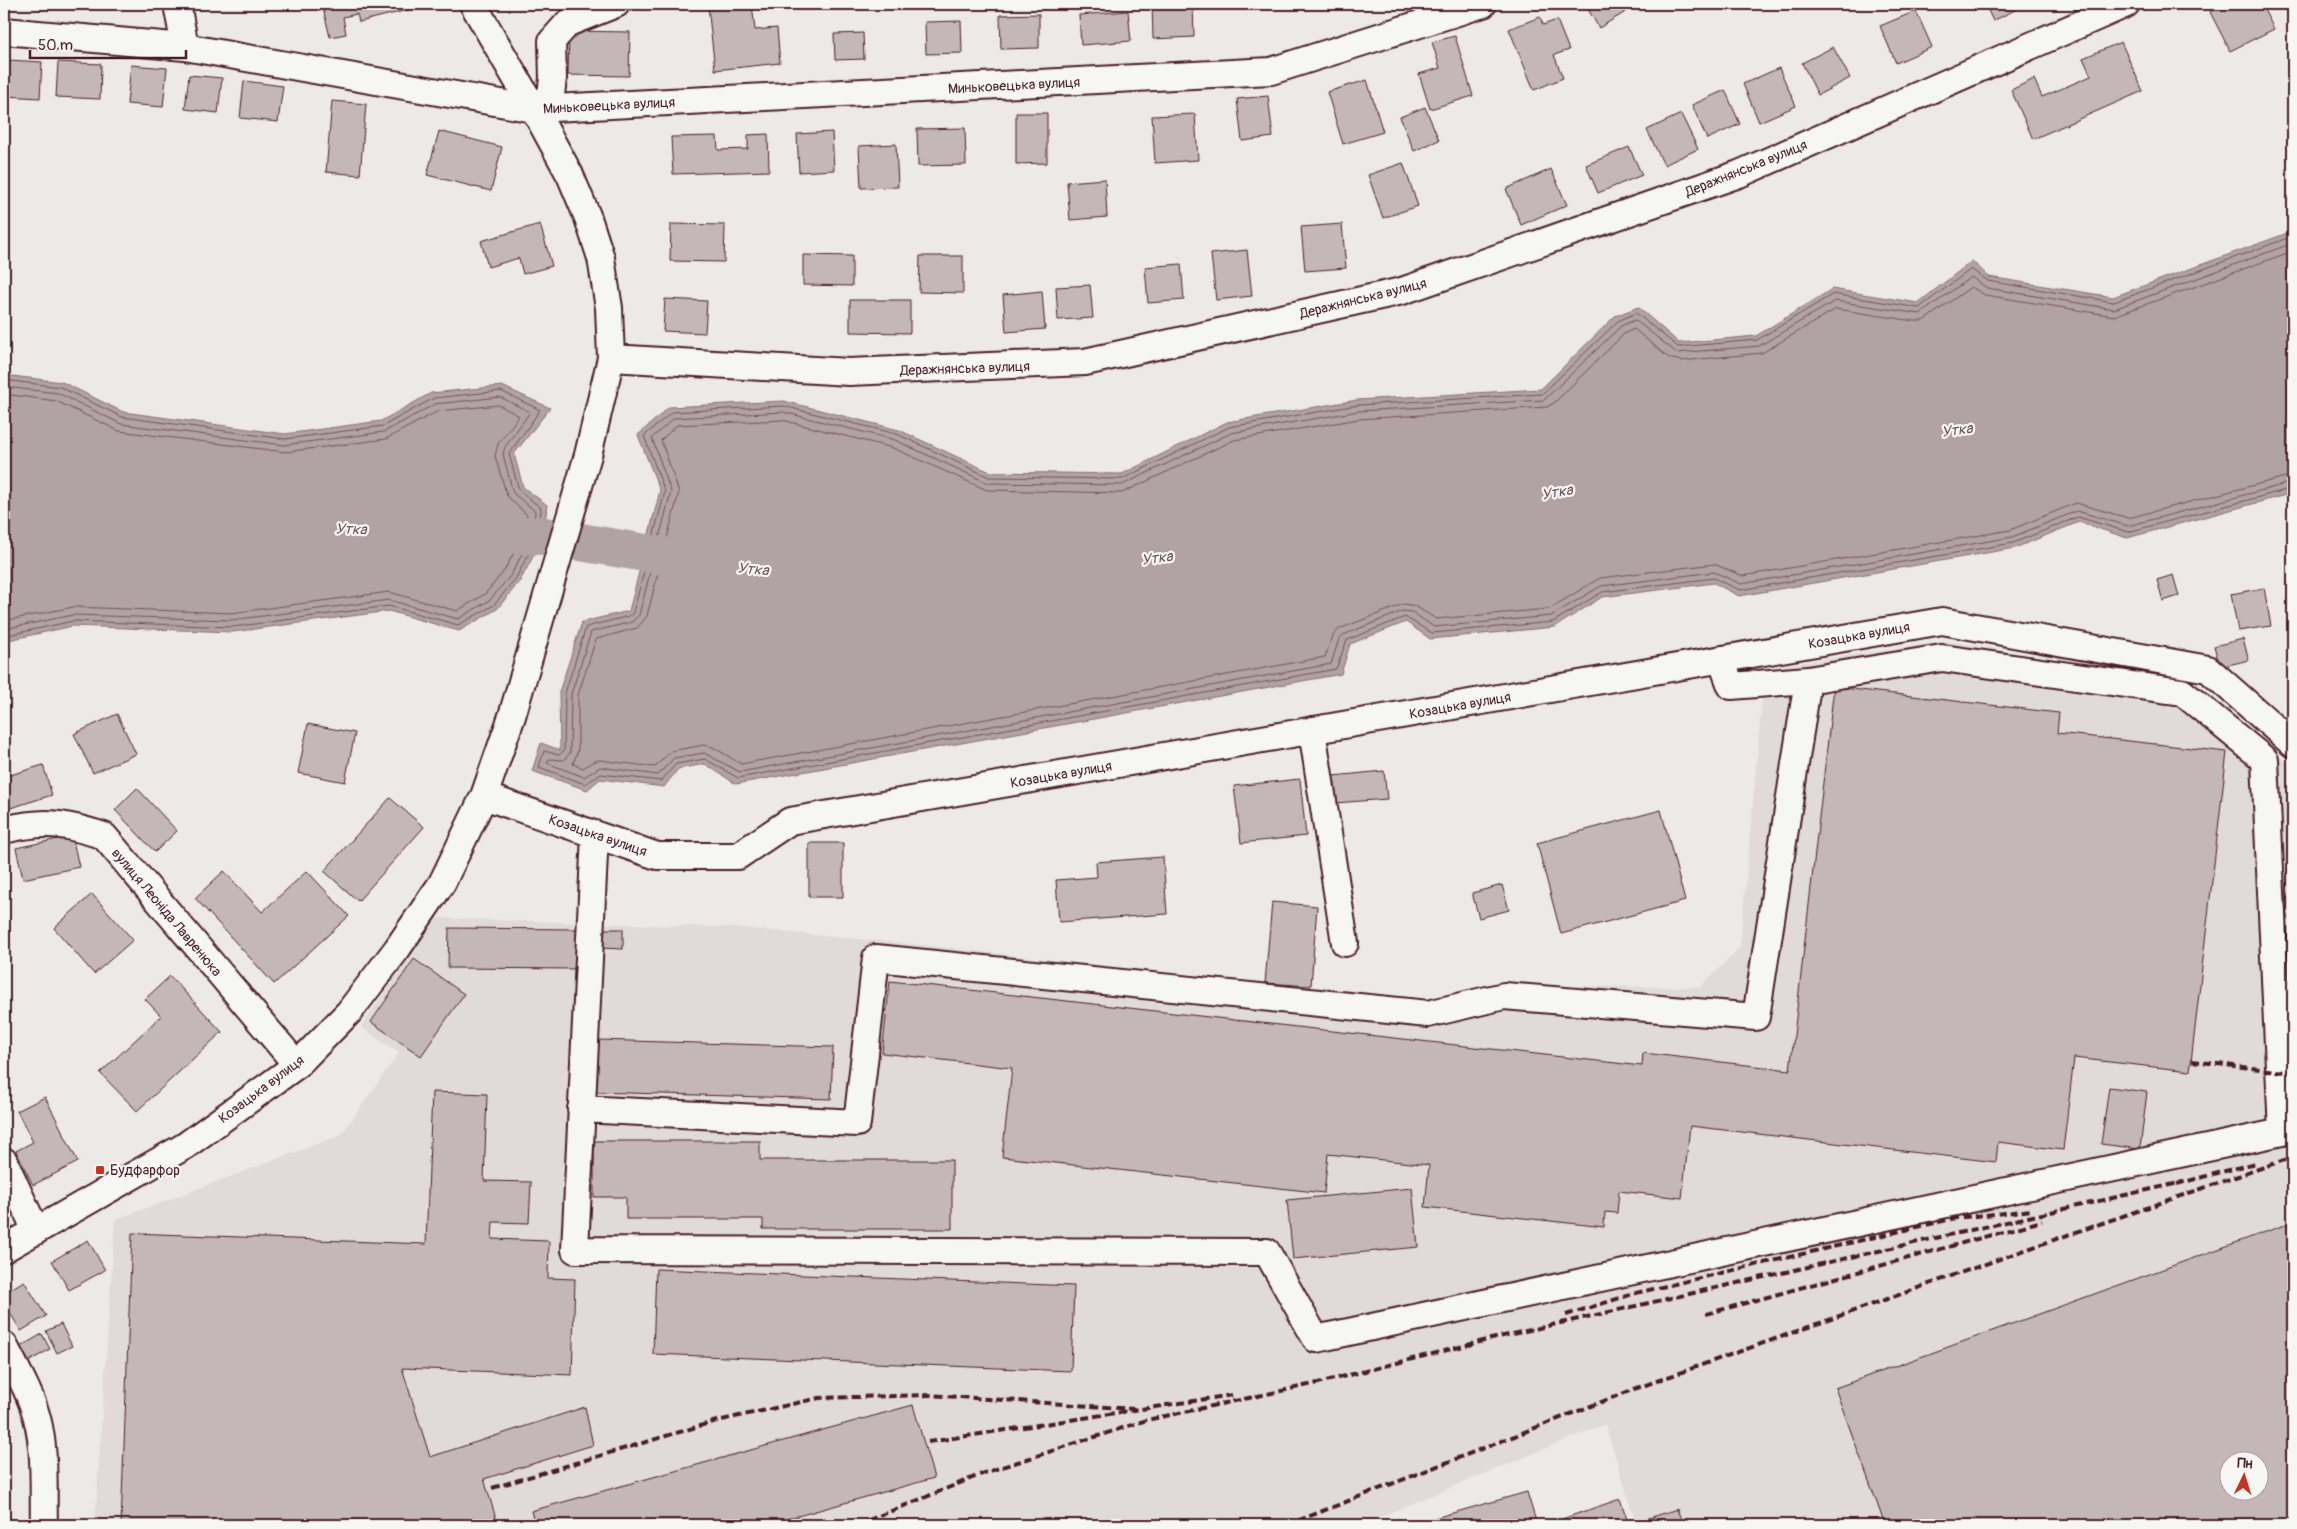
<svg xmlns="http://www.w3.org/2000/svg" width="2297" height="1529" viewBox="0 0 2297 1529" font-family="Pangolin,sans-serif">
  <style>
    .built { fill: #e0dad8; fill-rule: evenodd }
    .water { fill: #b1a2a3; stroke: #886e73 }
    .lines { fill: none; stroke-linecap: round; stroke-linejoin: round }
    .shore { stroke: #73535b; stroke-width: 1 }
    .river { stroke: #b1a2a3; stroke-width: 38 }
    .building { fill: #c4b7b7; stroke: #4a1f2b; fill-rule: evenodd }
    .minor-casing { stroke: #4a1f2b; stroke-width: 30 }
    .minor { stroke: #f6f6f2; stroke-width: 26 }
    .rail { stroke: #4a1f2b; stroke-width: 4; stroke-dasharray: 8 4; stroke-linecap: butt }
    .poi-dot { fill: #c8321e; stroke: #f6f6f2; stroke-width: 2 }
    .labels { text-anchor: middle; stroke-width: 4.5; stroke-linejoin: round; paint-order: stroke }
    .street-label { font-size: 14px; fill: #4a1f2b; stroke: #f6f6f2 }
    .poi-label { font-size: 14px; fill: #4a1f2b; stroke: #f6f6f2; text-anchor: start }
    .water-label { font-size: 15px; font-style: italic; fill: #6e4d55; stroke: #f6f6f2 }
  </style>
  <rect width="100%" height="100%" fill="#ece9e6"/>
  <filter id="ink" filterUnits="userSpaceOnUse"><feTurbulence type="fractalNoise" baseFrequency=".02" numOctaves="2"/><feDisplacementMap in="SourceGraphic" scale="10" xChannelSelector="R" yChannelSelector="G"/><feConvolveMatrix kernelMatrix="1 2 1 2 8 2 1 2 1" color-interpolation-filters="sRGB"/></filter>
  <g filter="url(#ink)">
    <path class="built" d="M1947 641 2197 683 2293 768V1525H1637L1605 1424 1360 1525H95L115 1220 341 1135 399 1053 361 1027 435 918 741 928 931 946 1429 1003 1497 986 1700 987 1740 948 1765 668ZM2230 1462H2260V1492H2230Z"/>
    <path class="water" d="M2293 231V493L2127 538 2079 522 2015 548 1739 596 1714 583 1602 597 1555 627 1430 639 1406 622 1350 644 1341 674 736 784 705 764 678 769 664 787 600 779 587 790 532 771 541 743 560 750 559 692 582 622 629 611 660 491 638 435 669 407 784 401 899 430 990 472 1122 474 1227 422 1357 400 1541 389 1615 316 1638 307 1679 343 1756 336 1832 289 1918 303 1972 261 1989 277 2113 297Z
      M4 375 62 382 123 412 285 434 381 421 431 393 502 386 550 408 514 454 523 487 547 505 544 536 520 581 497 609 459 631 389 611 232 632 73 626 4 641Z"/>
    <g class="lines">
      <path class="shore" d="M2293 236 2114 302 1988 281 1971 269 1919 308 1833 294 1757 340 1678 347 1636 313 1618 321 1542 394 1358 405 1229 427 1122 479 989 477 897 434 783 406 672 412 644 436 665 492 633 613 629 616 586 627 565 693 564 751 559 755 544 751 539 767 585 784 601 774 661 781 676 764 705 759 738 778 1336 669 1347 640 1405 617 1432 633 1553 622 1602 592 1714 578 1740 590 2013 543 2078 517 2128 532 2293 488
        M2293 243 2114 309 1987 288 1971 277 1920 314 1835 301 1759 346 1677 353 1635 320 1621 326 1544 400 1359 411 1231 433 1122 485 988 483 895 440 783 412 674 418 652 438 671 492 639 615 632 622 591 632 571 694 570 753 564 760 549 759 547 763 584 777 600 767 658 775 674 758 704 753 740 772 1331 664 1339 639 1343 635 1403 611 1412 612 1434 627 1551 616 1601 586 1714 572 1741 584 2012 537 2077 511 2128 526 2293 482
        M2293 251 2114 316 1985 295 1971 287 1923 321H1914L1836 309 1762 353 1681 361 1669 358 1634 329 1625 333 1555 402 1547 407 1359 419 1234 440 1122 493 987 490 893 448 782 420 677 425 661 440 679 492 647 616 637 628 596 639 578 695V750L573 764 583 768 592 762 600 760 655 767 671 751 704 745 713 747 741 764 1325 657 1333 636 1339 629 1404 604 1415 606 1436 619 1549 609 1600 578 1714 564 1743 576 2010 530 2076 503 2128 518 2293 475
        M4 380 60 387 122 417 285 439 383 426 434 398 501 391 540 410 509 454 519 490 541 508 539 534 516 578 494 605 458 625 389 606 232 627 73 621 4 636
        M4 387 58 393 121 424 284 445 384 432 435 404 500 397 530 412 505 447 503 454 513 493 535 511 533 533 511 575 490 600 458 619 389 600 231 620 73 615 4 629
        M4 394 56 401 119 431 285 452 386 439 438 411 499 405 519 416 498 444 495 456 507 496 527 515 526 530 504 571 485 594 457 611 389 592 231 613 73 607 4 621"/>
      <path class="river" d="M494 534 544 536 694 561"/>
    </g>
    <path class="building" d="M322 4H414L416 8 359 22 357 14 343 17 346 34 330 37Z
      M729 4H752L755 30 777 28 780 63 715 70 708 6Z
      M1152 4H1193L1194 37 1153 39Z
      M1232 4H1272V8L1232 7Z
      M1585 4H1623L1627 11 1599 28Z
      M1985 4H2021L2023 6 1993 21Z
      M2225 4H2261L2274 29 2230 51 2210 12Z
      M1128 11 1131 41 1081 45 1079 15Z
      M1916 11 1932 47 1896 63 1880 26Z
      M1039 14V48L1001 49 1000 15Z
      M1540 17 1543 25 1557 20 1569 50 1554 55 1563 78 1534 90 1509 29Z
      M961 21 962 53 926 54 925 22Z
      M569 31 630 32 629 76 568 75Z
      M863 33 864 59 835 60 834 34Z
      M1455 36 1473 96 1430 109 1419 74 1440 68 1432 42Z
      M2121 42 2143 91 2033 139 2011 90 2034 79 2042 97 2091 76 2083 58Z
      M1833 47 1850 78 1818 95 1802 63Z
      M7 60 42 62 40 98 5 96Z
      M58 62 101 64 100 99 56 97Z
      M131 65 167 68 163 107 127 104Z
      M1779 68 1796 106 1759 122 1743 84Z
      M189 75 222 78 218 113 185 109Z
      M1367 80 1383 132 1343 144 1327 92Z
      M244 81 283 86 278 122 240 118Z
      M1725 90 1740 124 1707 139 1692 105Z
      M1268 96 1273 137 1242 141 1237 99Z
      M332 101 366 104 360 175 326 172Z
      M1425 107 1439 140 1414 151 1400 117Z
      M1016 113H1047V163L1016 164Z
      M1195 114 1198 160 1155 163 1152 116Z
      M1681 114 1698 149 1664 165 1647 130Z
      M965 128 966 165 918 166 917 129Z
      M439 131 502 147 491 191 427 175Z
      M832 132 834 170 799 172 797 134Z
      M768 134 769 171 673 174 671 137 717 136 718 150 748 149V135Z
      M896 144 898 187 861 188 859 146Z
      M1629 147 1642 175 1598 193 1586 165Z
      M1403 163 1418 206 1383 218 1368 175Z
      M1551 169 1567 205 1521 225 1506 189Z
      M1105 179 1107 217 1070 220 1067 182Z
      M540 224 552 266 523 274 519 258 488 267 481 241Z
      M671 224 725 225 724 262 670 261Z
      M1342 224 1346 268 1305 271 1301 227Z
      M1247 250 1252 296 1216 300 1211 254Z
      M803 255 852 256V286L803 285Z
      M920 256H963V293L919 292Z
      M1181 264 1184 300 1148 303 1145 267Z
      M1090 285 1093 318 1058 320 1056 287Z
      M1042 291 1045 329 1006 332 1003 295Z
      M665 299 707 301 705 333 663 331Z
      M850 300H910V333L850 332Z
      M2173 575 2179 596 2163 601 2157 580Z
      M2264 588 2271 626 2238 631 2231 594Z
      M2243 639 2249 660 2220 667 2214 646Z
      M1834 687 2059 713 2057 733 2227 752 2190 1071 2074 1058 2063 1150 1998 1142 1996 1162 1690 1126 1682 1198 1619 1191 1617 1213 1605 1212 1604 1227 1425 1207 1429 1165 1328 1154 1324 1193 1002 1157 1012 1068 882 1053 890 981 1642 1066 1643 1053 1790 1070Z
      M117 714 136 754 93 773 74 734Z
      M308 724 355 733 345 782 298 773Z
      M43 765 52 795 4 810V777Z
      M1384 771 1387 799 1335 803 1333 776Z
      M1300 779 1306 836 1241 843 1234 786Z
      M137 788 177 831 155 852 115 810Z
      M390 798 424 827 358 901 324 871Z
      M1661 810 1685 901 1561 934 1537 843Z
      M72 836 79 867 23 879 16 848Z
      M809 843H843V897H809Z
      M1163 857 1167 914 1059 922 1056 880 1097 877 1096 862Z
      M224 871 262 912 307 871 349 916 274 984 195 898Z
      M1502 885 1509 910 1479 918 1472 893Z
      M92 894 133 940 94 974 54 928Z
      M1272 902 1317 906 1311 986 1265 983Z
      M449 928 577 929V969L448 968Z
      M601 929H623V949L601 948Z
      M414 959 464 994 421 1056 371 1022Z
      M170 976 222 1032 137 1111 100 1073 161 1016 145 999Z
      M4 1010 9 1054H4Z
      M597 1040 833 1047 831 1099 595 1092Z
      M2109 1087 2147 1092 2140 1149 2101 1144Z
      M432 1092 487 1094 484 1181 531 1182 529 1223 493 1222 492 1239 549 1241 548 1278 575 1279 572 1375 402 1368 430 1457 585 1407 593 1445 484 1479 498 1525H121L132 1233 426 1244Z
      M45 1097 78 1162 33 1185 16 1151 33 1142 17 1111Z
      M594 1141H760V1160H952V1229H763V1219H626V1197H594Z
      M1412 1188 1418 1247 1293 1259 1287 1200Z
      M2293 1222V1525H1885L1835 1388ZM2230 1462H2260V1492H2230Z
      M88 1240 105 1270 69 1290 52 1261Z
      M656 1269 1074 1286 1071 1371 653 1354Z
      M24 1281 46 1316 21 1331 4 1303V1293Z
      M61 1324 72 1346 57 1353 46 1331Z
      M42 1334 50 1349 28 1362 20 1347Z
      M913 1405 934 1478 787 1519 789 1525H535L531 1511Z
      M1527 1492 1537 1525H1410Z
      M1620 1499 1629 1525H1564L1562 1519Z
      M1677 1509 1683 1525H1641L1640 1521Z"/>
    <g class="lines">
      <defs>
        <path id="minor" d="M177 4 185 47
          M4 31 185 47 534 109 1271 71 1483 4
          M534 109 551 95 553 78 552 41 568 23 616 4
          M611 358 849 372 1085 362 1402 291 1739 174 2126 4
          M1312 730 1345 943
          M484 796 657 856H738L790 821 1942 621 2208 669 2293 744
          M4 830C45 820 64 823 104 836L297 1065
          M595 834 575 1250 1267 1252 1316 1339 2282 1132 2265 760 2182 692 1942 658 1808 680 1731 686 1721 659
          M581 1109 857 1123 876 958 1428 1014 1504 996 1756 1017 1808 680
          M4 1161 36 1231
          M4 1249 185 1146 297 1065 349 1012 397 949 442 883 484 796 512 716 588 455 611 358 609 308 601 258 588 218 570 175 534 109 473 4
          M4 1345C16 1369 30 1392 37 1418 46 1452 43 1491 44 1525"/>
      </defs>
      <use href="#minor" class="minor-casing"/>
      <use href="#minor" class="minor"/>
      <path class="rail" d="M2192 1061 2293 1073
        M2177 1184 2255 1163
        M1706 1314 2042 1221
        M1566 1315 1636 1293 1956 1218 2033 1210
        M928 1442 1232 1395
        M492 1488 713 1422 819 1398 930 1395 1135 1409
        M857 1525 987 1472 1147 1420 1318 1383 1499 1337 2183 1182
        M1287 1525 1637 1388 2039 1245 2293 1157"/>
    </g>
  </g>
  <rect class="poi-dot" x="95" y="1165" width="10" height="10" rx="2.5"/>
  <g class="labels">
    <g class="street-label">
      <text transform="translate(1014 85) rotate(-3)" y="5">Миньковецька вулиця</text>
      <text transform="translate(609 105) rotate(-3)" y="5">Миньковецька вулиця</text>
      <text transform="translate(1746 168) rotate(-22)" y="5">Деражнянська вулиця</text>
      <text transform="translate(1363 298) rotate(-14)" y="5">Деражнянська вулиця</text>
      <text transform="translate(965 368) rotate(-2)" y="5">Деражнянська вулиця</text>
      <text transform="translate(1859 635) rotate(-10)" y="5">Козацька вулиця</text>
      <text transform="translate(1460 705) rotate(-10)" y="5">Козацька вулиця</text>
      <text transform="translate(1061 774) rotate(-10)" y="5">Козацька вулиця</text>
      <text transform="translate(598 835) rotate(19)" y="5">Козацька вулиця</text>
      <text transform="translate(167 912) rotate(50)" y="5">вулиця Леоніда Лавренюка</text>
      <text transform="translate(261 1089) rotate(-37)" y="5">Козацька вулиця</text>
    </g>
    <g class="poi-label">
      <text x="110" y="1175">Будфарфор</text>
    </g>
    <g class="water-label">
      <text transform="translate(1957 430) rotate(-8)" y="5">Утка</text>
      <text transform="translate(1557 492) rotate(-10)" y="5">Утка</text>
      <text transform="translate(351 529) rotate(2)" y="5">Утка</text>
      <text transform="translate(1157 558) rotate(-8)" y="5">Утка</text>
      <text transform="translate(753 569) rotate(5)" y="5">Утка</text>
    </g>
  </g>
  <rect width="2297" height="1529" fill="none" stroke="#f6f6f2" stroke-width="20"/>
  <rect x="10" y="10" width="2277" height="1509" fill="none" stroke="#4a1f2b" stroke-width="2" filter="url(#ink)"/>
  <g transform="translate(2244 1476) rotate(4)"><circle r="24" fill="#f6f6f2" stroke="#b1a0a2"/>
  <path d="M0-4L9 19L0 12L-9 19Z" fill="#c8321e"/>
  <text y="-8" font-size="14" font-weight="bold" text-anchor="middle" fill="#4a1f2b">Пн</text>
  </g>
  <path d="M30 50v8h156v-8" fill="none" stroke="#4a1f2b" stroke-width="2.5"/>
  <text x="38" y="50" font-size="15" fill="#4a1f2b" stroke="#f6f6f2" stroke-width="4" paint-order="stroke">50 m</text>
</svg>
